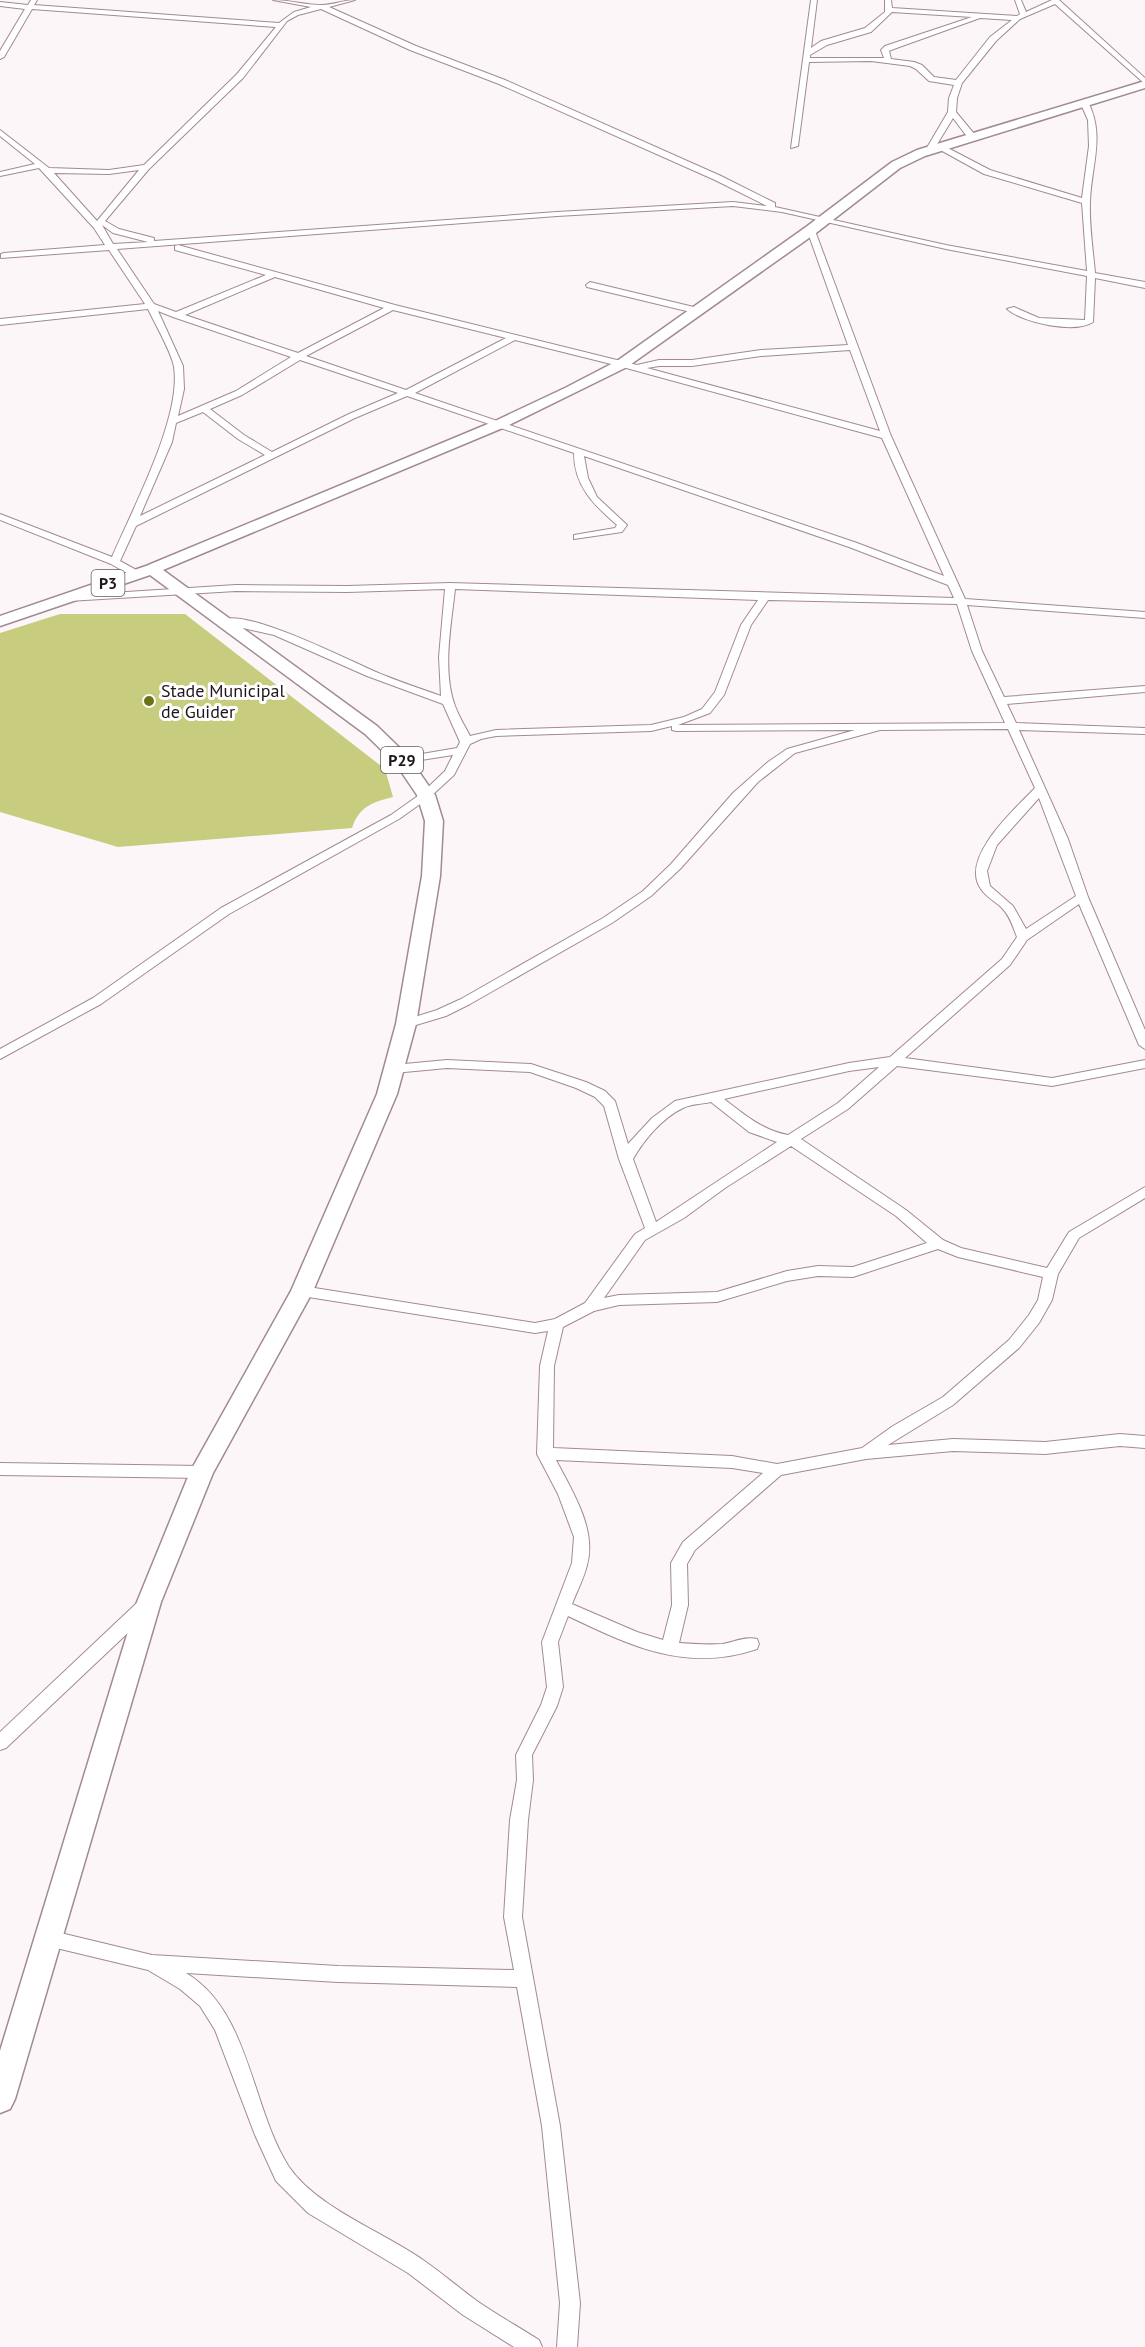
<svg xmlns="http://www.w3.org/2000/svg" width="1145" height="2347" viewBox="0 0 1145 2347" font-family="'PT Sans',sans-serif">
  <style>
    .green { fill: #c7cc7f }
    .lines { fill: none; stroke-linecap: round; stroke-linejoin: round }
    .street-casing { stroke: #a28995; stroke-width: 2 }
    .primary-casing { stroke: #a28995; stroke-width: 3 }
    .street { fill: #fff; fill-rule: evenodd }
    .primary { fill: #fff; fill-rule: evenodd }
    .poi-dot { fill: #6e7116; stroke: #fff; stroke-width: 2 }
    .labels { text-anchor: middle; stroke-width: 6; stroke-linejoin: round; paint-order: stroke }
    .shield { fill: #fff; stroke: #625b5f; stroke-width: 1.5 }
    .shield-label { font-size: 16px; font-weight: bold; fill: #1f151a }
    .poi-label { font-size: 18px; fill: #1f151a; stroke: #fff; text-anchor: start }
  </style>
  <rect width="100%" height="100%" fill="#fcf6f9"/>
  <path class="green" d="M60 614H185L385 769 393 797C372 802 359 807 352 828L118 847 0 812V633Z"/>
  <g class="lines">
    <defs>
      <path id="street" d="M31 0H37L34 5 279 23 294 12 311 7 273 0C289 0 305 5 322 5 333 5 344 0 355 0L329 7 416 46 505 80 721 176 775 203V207L946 245 1087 271 1082 203 984 174 935 147 932 153H926L925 151 948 112 949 98 954 85 929 81 916 69 910 66 871 61 809 62 798 146 791 148 811 0H817L811 48 821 41 865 28 885 12V0H891L892 8 1017 16 1020 14 1015 0H1021L1026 12 1052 0H1059L1145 78V84L1055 4 1020 19 996 41 962 83 957 98 956 112 975 135V139H969L953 118 936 146 942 145 990 170 1082 198 1089 146 1088 120 1080 102 1087 100C1106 135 1091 165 1090 202 1089 225 1093 250 1095 273L1145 282V288L1095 278 1093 322C1075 334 1023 323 1007 309L1014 307 1039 318 1085 320 1087 276 946 249 782 212 733 206 557 216 117 249 154 304 176 312 266 275 175 250V246L178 245 395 305 637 365 659 360H692L761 350 848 345 807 230 814 228 891 436 965 599 1145 612V618L967 605 982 651 1004 697 1145 686V692L1007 704 1016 723 1145 728V734L1019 730 1068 839 1088 897 1145 1030V1049L1139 1045 1079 904 1027 940 1010 965 905 1058 1052 1078 1145 1060V1068L1052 1086 897 1066 848 1109 801 1139 906 1210 943 1240 961 1248 1047 1268 1069 1232 1145 1187V1198L1079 1238 1058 1274 1052 1300 1039 1323 1019 1348 953 1405 888 1445 953 1439 1045 1442 1120 1434 1145 1436V1448L1120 1446 1045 1454 953 1451 866 1459 781 1475 695 1550 687 1564 688 1605 679 1643C694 1644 708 1645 723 1644 734 1642 746 1636 757 1639L759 1644 757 1649C686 1673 631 1646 568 1616L558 1642 563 1687 557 1706 532 1755 533 1780 528 1820 522 1917 560 2126 580 2303 577 2347H557L560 2303 542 2126 517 1987 338 1982 186 1973C250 2011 251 2108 289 2167 316 2207 383 2232 423 2260 442 2273 459 2288 477 2301 497 2315 519 2327 539 2340L542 2347H514L463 2315 408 2273 308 2213 276 2181 255 2135 215 2030 200 2006 180 1989 148 1970 48 1946 42 1944 39 1938 42 1932 48 1930 152 1955 338 1966 514 1970 504 1917 510 1820 517 1780 516 1755 541 1705 547 1687 542 1642 572 1563 574 1537 558 1494 537 1454 540 1366 548 1331 535 1333 302 1296 297 1295 295 1291 297 1287 302 1286 535 1323 555 1319 585 1303 635 1234 645 1228 619 1159 604 1106 595 1097 576 1088 530 1072 447 1068 394 1073 388 1069 394 1065 447 1060 531 1064 586 1082 605 1091 615 1101 628 1144 652 1118 675 1101 849 1063 890 1057 1002 959 1017 937C1013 927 1010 916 1002 908 995 901 986 897 981 889 959 858 1015 809 1035 788L1008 729 880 730 795 753 758 782 680 869 651 896 612 923 470 1004 446 1016 406 1028 402 1027 400 1024 402 1021 437 1010 461 999 603 918 643 891 671 864 733 793 768 762 787 749 855 730 676 731 672 730V726L651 731 496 736 481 739 470 744 454 775 430 797 399 819 229 914 101 1004 0 1059V1049L93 998 221 908 391 815 422 793 445 771 453 755 402 763 396 760 398 758 457 748 460 742 443 704 367 676 274 635 221 623 220 621C241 605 350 661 376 672 397 681 419 688 441 696L439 657 445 589 347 592 236 591 68 601 63 598 64 596 236 585 347 586 450 583 954 598 948 585 849 547 584 456 588 478 597 497 627 525 622 532 574 539V535L615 528 617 525C594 505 574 486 574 453L407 396 355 418 136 526 120 561 140 572V576H132L111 564 0 520V514L112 557C132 510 182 417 174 367 172 353 155 324 148 309L0 325V319L145 304 109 250 1 258V254L4 253 105 245 94 228 39 168 0 176V172L35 164 0 136V130L49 168 109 170 144 165 237 74 276 27 32 9 4 57 0 59V51L25 9 0 6V2L28 5ZM321 9 410 50 499 84 715 180 767 206 733 202 557 212 154 241V238L119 229 105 221 149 169 243 78 287 21 298 15ZM892 12 972 17 885 46 881 50 884 58H810V55L827 45 871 32ZM980 18 1012 20 990 37 956 80 934 77 922 65 914 62 891 59 889 51 891 50ZM139 170 97 221 54 173 109 174ZM102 225 113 233 148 242 113 244ZM275 277 384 308 298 353 185 315ZM393 310 506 338 406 390 306 356ZM158 311 173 317 291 357 236 391 178 416 184 389 183 366ZM515 340 619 366 882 438 944 576 857 543 415 393ZM850 350 880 431 647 368 659 366H692L761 356ZM300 360 398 393 349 414 272 452 244 435 210 409 242 395ZM203 412 238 439 265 455 140 516 172 442 176 423ZM455 589 758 600 741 625 715 692 702 709 684 717 651 725 496 730 470 736C465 726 459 717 455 706 442 671 451 626 455 589ZM768 600 957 604 972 651 1005 723 678 725 710 713 724 695 751 625ZM1039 798 1076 896 1026 929 1013 906 990 886 987 871 997 845ZM879 1067 838 1103 788 1135C762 1130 745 1115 724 1099L849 1071ZM711 1102 749 1132 777 1142 656 1222 633 1159C644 1140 662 1118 683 1108 691 1104 702 1104 711 1102ZM791 1146 896 1216 927 1243 853 1267 818 1266 787 1271 717 1292 619 1295 604 1298 645 1240 684 1218 725 1188ZM938 1249 958 1257 1043 1277 1038 1300 1029 1315 1009 1340 943 1397 893 1426 862 1448 777 1464 732 1456 553 1448 554 1366 563 1327 594 1311 619 1305 717 1302 787 1281 818 1276 853 1277ZM556 1460 732 1468 763 1473 683 1542 671 1563 672 1605 663 1640 637 1632 572 1604C577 1591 584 1578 587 1565 597 1529 572 1491 556 1460Z
        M590 282 702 309 703 311 699 314 587 287 586 285Z
        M0 1463 202 1466 207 1468 210 1472 207 1476 202 1478 0 1475Z
        M145 1599 151 1601 153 1606 151 1611 6 1748 0 1750V1732L139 1601Z"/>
      <path id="primary" d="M1145 81V88L925 156 900 168 816 233 627 367 505 427 163 570 377 726 408 756 435 795 443 821 440 876 416 1024 397 1094 313 1291 213 1473 161 1602 15 2099 10 2109 0 2113V2051L137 1602 190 1472 291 1291 377 1094 396 1024 422 876 425 821 417 795 396 764 365 734 150 575 0 626V616L146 566 495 421 565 388 617 361 806 227 892 162 917 150Z"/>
    </defs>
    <use href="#street" class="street-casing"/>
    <use href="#primary" class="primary-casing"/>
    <use href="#street" class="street"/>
    <use href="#primary" class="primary"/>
  </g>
  <circle class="poi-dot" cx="149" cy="701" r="6"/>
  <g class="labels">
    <g class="shield">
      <rect x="91.5" y="570" width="33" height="26" rx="4.5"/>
      <rect x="381" y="747" width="42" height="26" rx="4.5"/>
    </g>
    <g class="shield-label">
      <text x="108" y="589">P3</text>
      <text x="402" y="766">P29</text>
    </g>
    <g class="poi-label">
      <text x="161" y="697">Stade Municipal<tspan x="161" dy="21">de Guider</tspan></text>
    </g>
  </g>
</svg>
